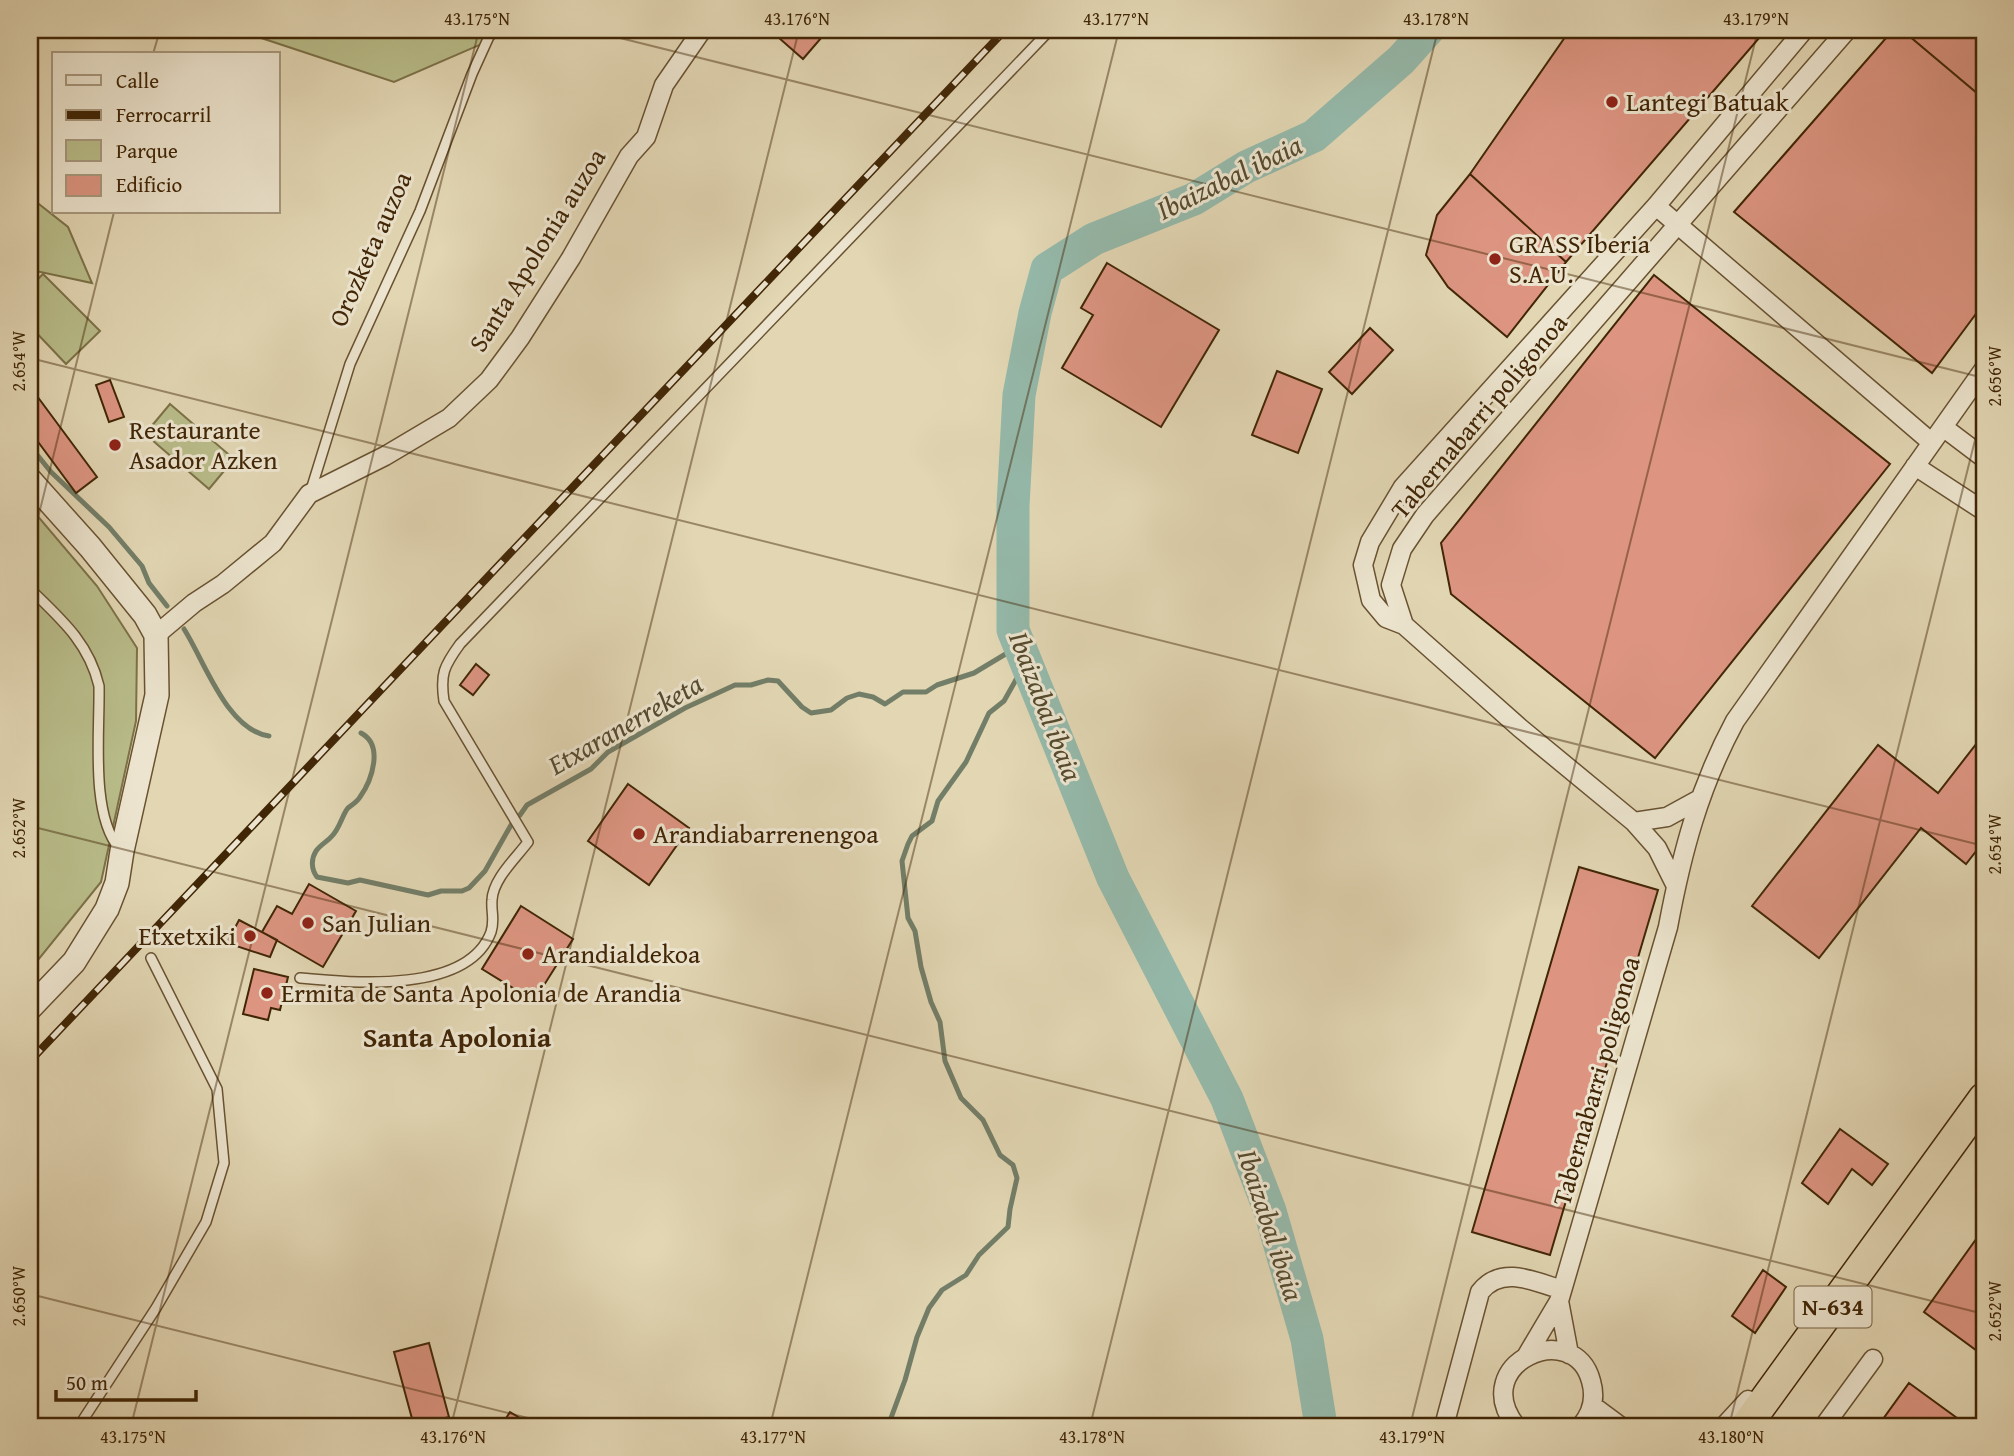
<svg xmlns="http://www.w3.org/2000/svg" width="2014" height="1456" viewBox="0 0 2014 1456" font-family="'Gentium Book Plus',serif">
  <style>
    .green { fill: #b8bc89; stroke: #7c7148; stroke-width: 2 }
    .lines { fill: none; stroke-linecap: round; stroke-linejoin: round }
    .stream { stroke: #737e68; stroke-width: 5 }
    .river { stroke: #95b9aa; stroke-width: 33 }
    .building { fill: #dd9582; stroke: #412606; stroke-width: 2 }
    .service-casing { stroke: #695231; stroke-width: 12 }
    .minor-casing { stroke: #695231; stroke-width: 21 }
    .tertiary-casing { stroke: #695231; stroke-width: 26 }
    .trunk-casing { stroke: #412606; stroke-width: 33 }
    .service { stroke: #ece4ce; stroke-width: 9 }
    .minor { stroke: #ece4ce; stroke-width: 18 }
    .tertiary { stroke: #ece4ce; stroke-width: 23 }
    .trunk { stroke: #e2d6b3; stroke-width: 30 }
    .rail-casing { stroke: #412606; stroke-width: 8 }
    .rail { stroke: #ece4ce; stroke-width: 5; stroke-dasharray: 16; stroke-linecap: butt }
    .ticks { fill: none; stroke: #412606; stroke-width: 2; stroke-opacity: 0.45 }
    .poi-dot { fill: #8f2418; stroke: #ece4ce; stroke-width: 2.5 }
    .labels { text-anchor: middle; stroke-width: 6; stroke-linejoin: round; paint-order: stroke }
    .shield { fill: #ece4ce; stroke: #745f42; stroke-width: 2 }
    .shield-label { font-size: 24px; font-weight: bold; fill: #412606 }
    .poi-label { font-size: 26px; fill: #412606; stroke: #ece4ce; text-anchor: start }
    .street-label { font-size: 26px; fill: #412606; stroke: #ece4ce }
    .water-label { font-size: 28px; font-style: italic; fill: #564b2f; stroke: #ece4ce }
    .neighbourhood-label { font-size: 28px; font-weight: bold; fill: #412606; stroke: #ece4ce }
    .neatline { fill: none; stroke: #412606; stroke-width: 2.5 }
    .ticks-label { font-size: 18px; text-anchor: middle; fill: #412606 }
  </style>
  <rect width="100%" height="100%" fill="#e2d6b3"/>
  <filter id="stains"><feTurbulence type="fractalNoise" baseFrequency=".00286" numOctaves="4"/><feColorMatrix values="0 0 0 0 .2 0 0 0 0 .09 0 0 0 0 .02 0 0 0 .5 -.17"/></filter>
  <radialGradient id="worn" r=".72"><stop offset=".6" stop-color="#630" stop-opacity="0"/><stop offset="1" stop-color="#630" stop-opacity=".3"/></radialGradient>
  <path class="green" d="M237 30H514L394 82Z
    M30 197 68 227 92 283 36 271 30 273Z
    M43 274 100 331 66 364 30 326V287Z
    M170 404 234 459 209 489 145 434Z
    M30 507 97 586 137 648 136 721 101 882 30 970Z"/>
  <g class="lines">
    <path class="stream" d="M30 446 51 472 109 527 142 566 149 583 167 606
      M184 629C205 662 227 730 269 736
      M361 733C384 745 372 780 360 797 357 802 353 804 348 808 343 813 340 828 332 836 328 841 320 845 316 851 311 859 311 869 317 877L348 883 360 880 428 895 441 891H462L469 888 485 871 511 825
      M520 815 527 805 591 769 608 752 685 708 735 685H751L768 680 778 681 802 707 811 713 831 710 847 698 859 694 873 697 885 704 903 692H926L937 685 974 673 1019 646
      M888 1426 905 1380 917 1337 929 1308 942 1290 966 1275 979 1255 1008 1227 1010 1209 1017 1178 1013 1165 1000 1155 983 1120 961 1098 945 1061 940 1022 931 1002 921 967 915 931 908 918 902 861 908 844 912 836 932 821 938 801 966 762 989 713 1004 701 1026 662"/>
    <path class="river" d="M1321 1426 1307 1339 1270 1211 1227 1099 1113 878 1013 630V506L1019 395 1035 313 1047 269 1094 239 1194 199 1246 167 1314 136 1401 60 1428 30"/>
  </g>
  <path class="building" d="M786 30H828L803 59 779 38Z
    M1570 30H1766L1566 262 1470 174Z
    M1893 30H1902L1984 99V303L1932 373 1734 212Z
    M1902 30H1984V99Z
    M1470 174 1566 262 1507 337 1448 287 1426 255 1437 215Z
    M1107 263 1219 330 1161 427 1062 368 1093 315 1081 308Z
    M1654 275 1890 464 1655 758 1451 594 1441 543Z
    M1370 328 1393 350 1352 394 1329 372Z
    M1277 371 1322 389 1298 453 1252 435Z
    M110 380 124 417 109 422 96 385Z
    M37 396 97 477 76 493 30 431V401Z
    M476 664 489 675 473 695 460 685Z
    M1984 734V841L1966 864 1921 828 1819 958 1752 906 1878 745 1938 793Z
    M628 784 689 828 649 885 588 841Z
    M1579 867 1658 890 1550 1255 1472 1232Z
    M309 884 356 911 323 967 262 932 277 906 292 914Z
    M521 906 573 939 534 1001 482 969Z
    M239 920 277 940 270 957 227 943Z
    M254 969 288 977 280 1010 271 1008 268 1020 243 1014Z
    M1840 1129 1888 1164 1872 1185 1852 1169 1828 1204 1802 1183Z
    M1984 1228V1356L1924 1312Z
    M1763 1270 1786 1287 1755 1333 1732 1316Z
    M429 1343 449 1417 414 1426 394 1352Z
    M1909 1383 1968 1426H1878Z
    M510 1412 533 1426H501Z"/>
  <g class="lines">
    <defs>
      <path id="service" d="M310 493 350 364 420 211 472 74 492 30
        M30 589C61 619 89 643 99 686 100 731 90 814 119 848
        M300 978C353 983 468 994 491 932 495 920 491 912 492 900 493 879 516 858 528 842L444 701C440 674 444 666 460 644L1050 30
        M79 1426 156 1308 206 1222 224 1163 217 1089 151 958"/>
      <path id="minor" d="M1656 206 1931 442
        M1943 427 1984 458
        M1915 466 1984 511
        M1404 625 1386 618 1371 600 1363 565 1370 542 1403 487 1656 206 1804 30
        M156 635 194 603 223 584 273 543 309 494 385 456 449 418 489 380 520 338 571 258 629 156 646 137 664 85 702 30
        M1634 822 1667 817 1698 800
        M1676 886 1657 848 1634 822 1520 728 1404 625 1391 585 1402 549 1425 515 1847 30
        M1559 1301 1569 1354
        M1527 1355 1559 1301 1668 927C1682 852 1699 788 1735 721L1984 369
        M1593 1406 1620 1426
        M1444 1426 1480 1292C1501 1265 1534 1281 1562 1290
        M1516 1426C1467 1363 1574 1317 1591 1381 1596 1398 1592 1413 1581 1426
        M1724 1426 1748 1400
        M1824 1426 1873 1359"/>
      <path id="tertiary" d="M30 480 90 547 145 615 156 635 157 695 122 851 117 883 107 909 74 962 30 1008"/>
      <path id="trunk" d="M1746 1426 1984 1098"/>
    </defs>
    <use href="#service" class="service-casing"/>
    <use href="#minor" class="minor-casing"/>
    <use href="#tertiary" class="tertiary-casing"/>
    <use href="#trunk" class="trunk-casing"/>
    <use href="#service" class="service"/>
    <use href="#minor" class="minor"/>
    <use href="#tertiary" class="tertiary"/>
    <use href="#trunk" class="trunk"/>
    <defs>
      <path id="rail" d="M30 1061 1005 30"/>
    </defs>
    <use href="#rail" class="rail-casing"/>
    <use href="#rail" class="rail"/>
  </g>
  <path class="ticks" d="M588 30 1984 378M153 54 160 30M30 358 1984 846M30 550 114 212M30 826 1984 1314M30 1294 560 1426M131 1426 479 30M451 1426 799 30M770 1426 1119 30M1090 1426 1438 30M1410 1426 1758 30M1729 1426 1984 404"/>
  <g class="poi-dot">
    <circle cx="1612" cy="102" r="7"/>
    <circle cx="1495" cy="259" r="7"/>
    <circle cx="115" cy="445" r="7"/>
    <circle cx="639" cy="834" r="7"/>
    <circle cx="308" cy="923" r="7"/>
    <circle cx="250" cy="936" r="7"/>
    <circle cx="528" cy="954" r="7"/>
    <circle cx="267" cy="993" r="7"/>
  </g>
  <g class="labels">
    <rect class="shield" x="1794.5" y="1286.5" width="77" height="41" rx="5"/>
    <g class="shield-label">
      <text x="1833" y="1315">N-634</text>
    </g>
    <g class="poi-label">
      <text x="1626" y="111">Lantegi Batuak</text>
      <text x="1509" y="253">GRASS Iberia<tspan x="1509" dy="30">S.A.U.</tspan></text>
      <text x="129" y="439">Restaurante<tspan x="129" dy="30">Asador Azken</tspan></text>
      <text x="653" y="843">Arandiabarrenengoa</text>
      <text x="322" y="932">San Julian</text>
      <text x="236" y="945" text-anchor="end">Etxetxiki</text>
      <text x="542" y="963">Arandialdekoa</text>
      <text x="281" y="1002">Ermita de Santa Apolonia de Arandia</text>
    </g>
    <g class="street-label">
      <text transform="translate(370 249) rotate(-66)" y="9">Orozketa auzoa</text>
      <text transform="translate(537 250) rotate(-58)" y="9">Santa Apolonia auzoa</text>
      <text transform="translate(1479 416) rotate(-50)" y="9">Tabernabarri poligonoa</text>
      <text transform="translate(1596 1081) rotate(-74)" y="9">Tabernabarri poligonoa</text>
    </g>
    <g class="water-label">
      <text transform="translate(1229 177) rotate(-26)" y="10">Ibaizabal ibaia</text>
      <text transform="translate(1046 706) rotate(69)" y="10">Ibaizabal ibaia</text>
      <text transform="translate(625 724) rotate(-30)" y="10">Etxaranerreketa</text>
      <text transform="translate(1271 1225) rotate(72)" y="10">Ibaizabal ibaia</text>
    </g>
    <g class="neighbourhood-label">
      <text x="457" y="1047">Santa Apolonia</text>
    </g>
  </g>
  <rect width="2014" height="1456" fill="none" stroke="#e2d6b3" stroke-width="77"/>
  <rect x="52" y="52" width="228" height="161" fill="#ece4ce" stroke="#a8987e" stroke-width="2"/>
  <rect x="66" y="75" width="35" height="10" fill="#ece4ce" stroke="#a8987e" stroke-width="2"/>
  <text x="116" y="88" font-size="21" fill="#412606">Calle</text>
  <rect x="66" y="110" width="35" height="10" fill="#412606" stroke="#a8987e" stroke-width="2"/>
  <text x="116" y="122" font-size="21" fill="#412606">Ferrocarril</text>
  <rect x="66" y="140" width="35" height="21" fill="#b8bc89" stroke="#a8987e" stroke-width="2"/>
  <text x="116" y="158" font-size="21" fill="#412606">Parque</text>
  <rect x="66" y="175" width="35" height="21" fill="#dd9582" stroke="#a8987e" stroke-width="2"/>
  <text x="116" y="192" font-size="21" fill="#412606">Edificio</text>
  <path d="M56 1390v10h140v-10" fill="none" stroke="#412606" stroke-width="3.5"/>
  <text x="66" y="1390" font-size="21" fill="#412606" stroke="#ece4ce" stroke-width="5" paint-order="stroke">50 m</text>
  <rect x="38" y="38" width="1938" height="1380" class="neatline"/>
  <g class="ticks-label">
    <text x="477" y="25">43.175°N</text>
    <text x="797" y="25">43.176°N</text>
    <text x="1116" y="25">43.177°N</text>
    <text x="1436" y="25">43.178°N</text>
    <text x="1756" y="25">43.179°N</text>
    <text transform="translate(19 361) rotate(-90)" y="6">2.654°W</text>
    <text transform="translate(1995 376) rotate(-90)" y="6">2.656°W</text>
    <text transform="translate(19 828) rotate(-90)" y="6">2.652°W</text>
    <text transform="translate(1995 844) rotate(-90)" y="6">2.654°W</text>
    <text transform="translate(19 1296) rotate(-90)" y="6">2.650°W</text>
    <text transform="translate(1995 1311) rotate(-90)" y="6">2.652°W</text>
    <text x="133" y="1443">43.175°N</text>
    <text x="453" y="1443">43.176°N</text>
    <text x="773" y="1443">43.177°N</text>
    <text x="1092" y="1443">43.178°N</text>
    <text x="1412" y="1443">43.179°N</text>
    <text x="1731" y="1443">43.180°N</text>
  </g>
  <rect width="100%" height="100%" filter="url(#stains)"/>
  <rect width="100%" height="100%" fill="url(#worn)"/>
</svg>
